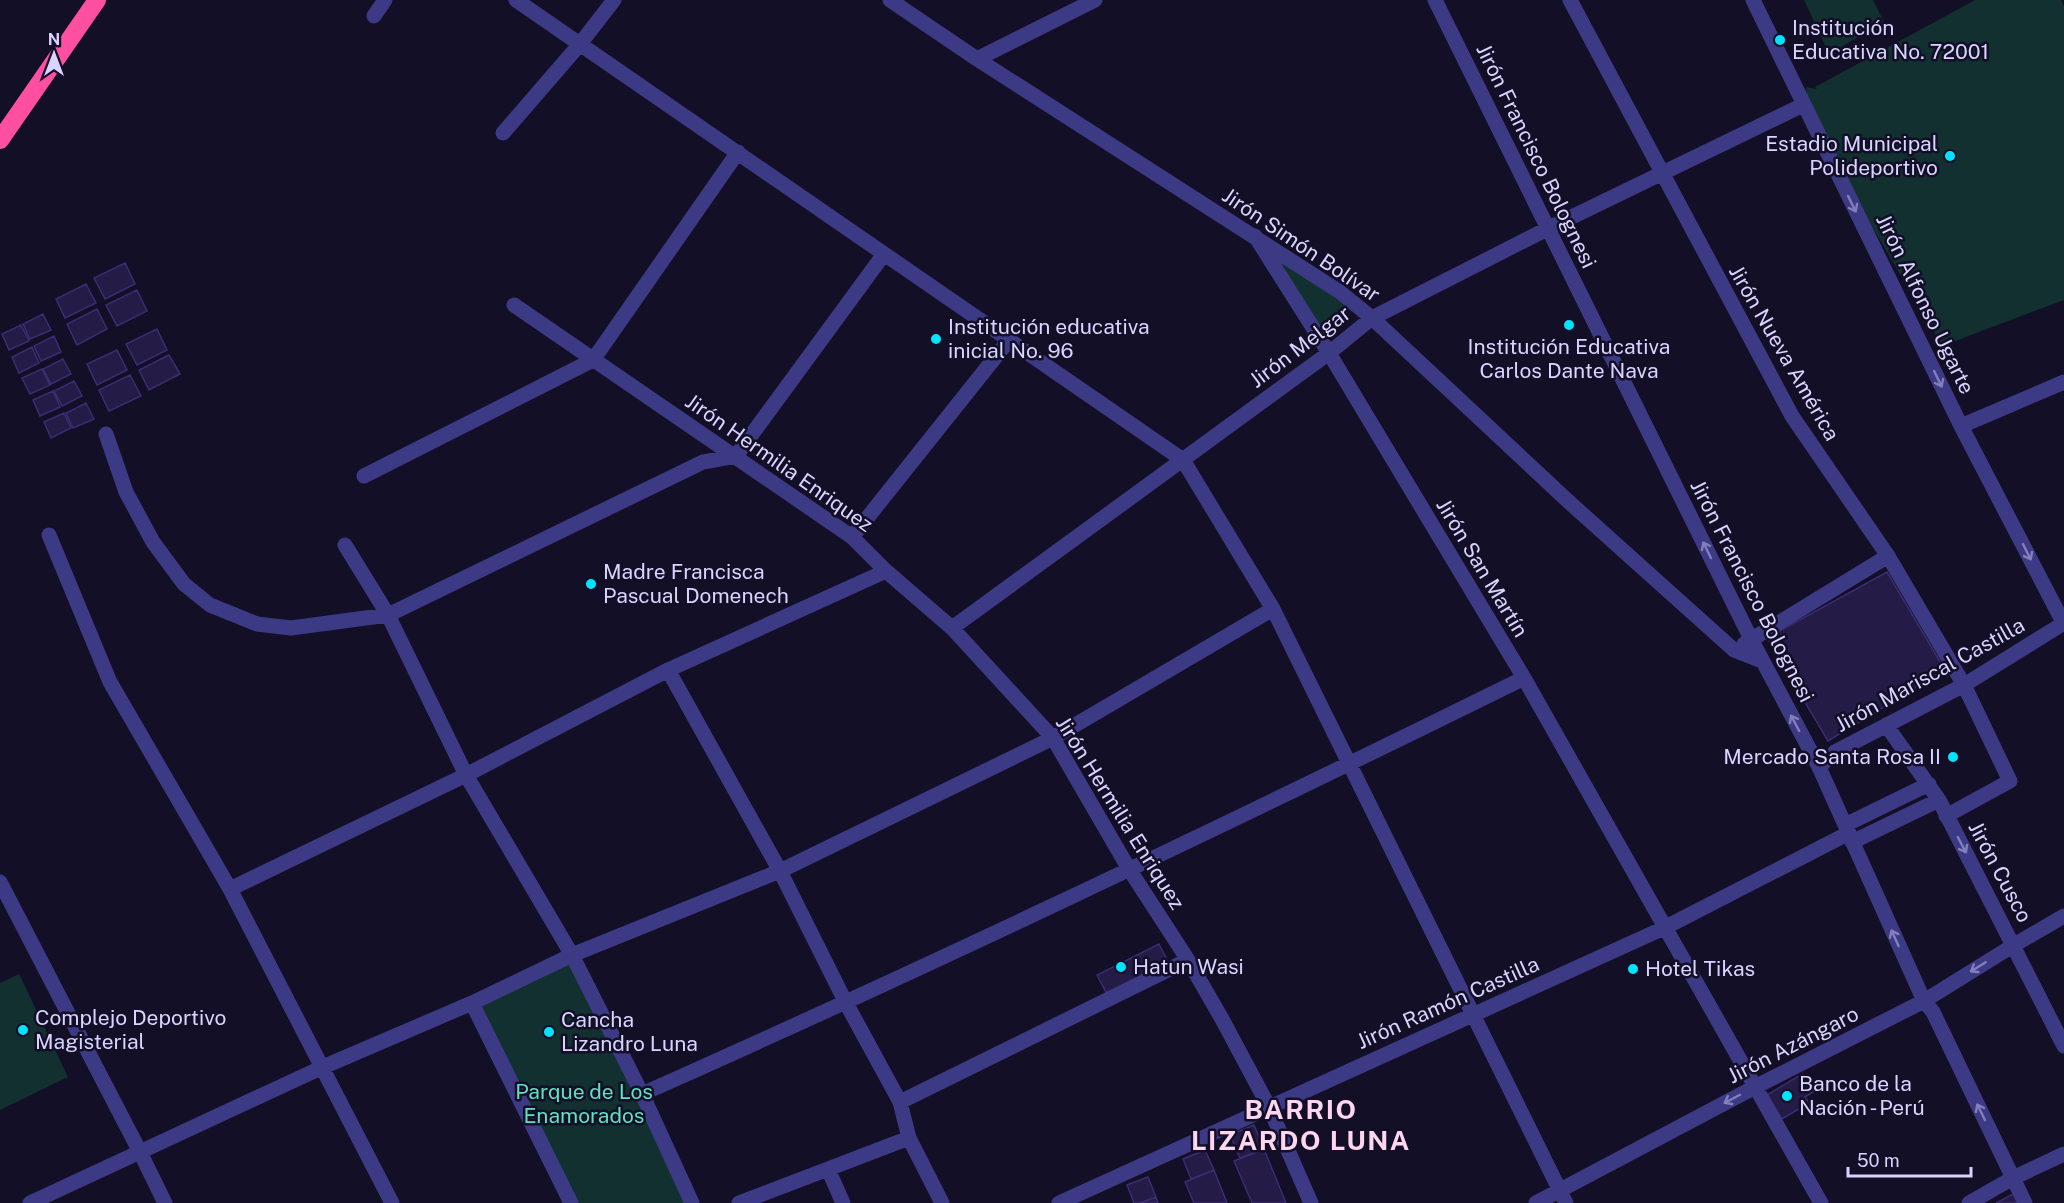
<svg xmlns="http://www.w3.org/2000/svg" width="2064" height="1203" viewBox="0 0 2064 1203" font-family="'Public Sans',sans-serif">
  <style>
    .green { fill: #12302f }
    .building { fill: #241b47; stroke: #3b2d73; stroke-width: 1.5 }
    .lines { fill: none; stroke-linecap: round; stroke-linejoin: round }
    .minor { stroke: #3d3a85; stroke-width: 15 }
    .highway { stroke: #ff4fa3; stroke-width: 18 }
    .oneway { stroke: #837fbc }
    .poi-dot { fill: #00e5ff; stroke: #130f26; stroke-width: 2 }
    .labels { text-anchor: middle; stroke-width: 5; stroke-linejoin: round; paint-order: stroke }
    .poi-label { font-size: 21px; fill: #d9d4ff; stroke: #130f26; text-anchor: start }
    .street-label { font-size: 21px; fill: #d9d4ff; stroke: #130f26 }
    .park-label { font-size: 21px; fill: #5fe0c0; stroke: #130f26 }
    .district-label { font-size: 27px; font-weight: bold; letter-spacing: 1.5px; fill: #ffd6f0; stroke: #130f26 }
  </style>
  <rect width="100%" height="100%" fill="#130f26"/>
  <path class="green" d="M1804 0H1873L1884 22 1829 54Z
    M1975 0H2061L2064 6V300L1942 346 1867 218 1807 95 1806 87 1817 89 1815 87Z
    M1263 246 1351 308 1315 335Z
    M572 955 691 1203H573L478 1006Z
    M19 974 68 1077 0 1110V983Z"/>
  <path class="building" d="M125 263 135 284 105 299 94 278Z
    M86 284 96 303 65 318 56 299Z
    M137 290 147 311 117 326 106 305Z
    M97 309 107 329 77 345 67 324Z
    M43 314 51 330 30 339 23 324Z
    M21 325 29 341 9 350 2 334Z
    M157 329 167 350 137 365 126 344Z
    M54 336 61 352 41 361 34 346Z
    M32 347 39 363 19 373 12 357Z
    M117 350 127 370 97 385 87 364Z
    M169 355 180 374 149 390 139 370Z
    M63 359 71 374 51 384 43 369Z
    M42 369 50 385 30 394 22 378Z
    M130 375 141 396 109 411 99 390Z
    M74 381 82 396 62 406 54 391Z
    M53 391 60 407 40 416 33 400Z
    M86 403 94 419 73 428 66 413Z
    M64 413 71 428 51 438 44 422Z
    M1887 572 1945 670 1828 741 1767 638Z
    M1159 944 1169 964 1107 994 1097 975Z
    M1802 1074 1813 1092 1805 1097 1809 1103 1782 1119 1767 1095Z
    M1254 1125 1264 1149 1240 1158 1230 1135Z
    M1264 1149 1286 1203H1252L1234 1161Z
    M1205 1150 1214 1170 1191 1179 1183 1159Z
    M1214 1170 1227 1203H1194L1185 1182Z
    M1148 1177 1156 1197 1140 1203H1134L1127 1185Z
    M2015 1193 2019 1203H1996Z
    M1156 1197 1158 1203H1140Z"/>
  <g class="lines">
    <path class="minor" d="M516 0 1183 460 1273 609 1566 1203
      M890 0 977 59 1340 292 1372 318 1569 502 1734 650 1762 661
      M1435 0 1751 639 1819 767 1924 1001 1933 1012 2025 1203
      M1570 0 1792 416 1888 556 1964 685 2010 781 1946 816
      M1753 0 1961 426 2064 624
      M374 16 385 0
      M977 59 1095 0
      M503 133 580 44 614 0
      M1255 236 1329 353 1524 678 1821 1203
      M514 305 852 537 886 571 952 628 1053 738 1129 869 1188 960 1222 1019 1269 1107 1311 1203
      M1961 426 2064 382
      M106 434 126 492 153 542 184 584 210 605 257 624 291 628 388 615 703 462 736 456 884 254
      M364 476 593 360 738 152
      M49 535 110 682 230 889 392 1203
      M852 537 1009 340
      M345 545 388 615 466 775 572 955 642 1094 692 1203
      M952 628 1329 353 1372 318 1549 228 1803 105
      M1744 644 1888 556
      M668 670 780 871 846 1003 900 1102 909 1138 942 1203
      M1886 725 1939 800 2064 1046
      M1819 767 1835 752 1964 685 2064 623
      M1845 825 1929 784
      M1852 842 1939 800
      M0 882 140 1152 165 1203
      M230 889 466 775 668 670 886 571
      M472 1003 571 1203
      M642 1094C939 962 1232 822 1524 678
      M900 1102 1188 960
      M828 1169 843 1203
      M30 1203 323 1067 472 1003 572 955 780 871 1053 738 1273 609
      M739 1203 909 1138
      M1059 1203 1664 928 1849 833
      M1536 1203 1755 1087 1924 1001 2014 945 2064 916
      M1969 1203 2013 1178 2064 1154"/>
    <path class="highway" d="M0 140 97 0"/>
  </g>
  <defs><path id="oneway-shaft" d="M-6 0H5M1.5-3L5.5 0L1.5 3" fill="none" stroke-width="1.6" stroke-linecap="round" stroke-linejoin="round" transform="scale(1.5)"/></defs>
  <g class="oneway">
    <use href="#oneway-shaft" transform="translate(1852 204) rotate(64)"/>
    <use href="#oneway-shaft" transform="translate(1938 379) rotate(64)"/>
    <use href="#oneway-shaft" transform="translate(1707 550) rotate(-116)"/>
    <use href="#oneway-shaft" transform="translate(2027 552) rotate(63)"/>
    <use href="#oneway-shaft" transform="translate(1795 723) rotate(-118)"/>
    <use href="#oneway-shaft" transform="translate(1962 845) rotate(62)"/>
    <use href="#oneway-shaft" transform="translate(1895 938) rotate(-114)"/>
    <use href="#oneway-shaft" transform="translate(1978 967) rotate(148)"/>
    <use href="#oneway-shaft" transform="translate(1732 1099) rotate(152)"/>
    <use href="#oneway-shaft" transform="translate(1981 1112) rotate(-116)"/>
  </g>
  <g class="poi-dot">
    <circle cx="1780" cy="40" r="6"/>
    <circle cx="1950" cy="156" r="6"/>
    <circle cx="1569" cy="325" r="6"/>
    <circle cx="936" cy="339" r="6"/>
    <circle cx="591" cy="584" r="6"/>
    <circle cx="1953" cy="757" r="6"/>
    <circle cx="1121" cy="967" r="6"/>
    <circle cx="1633" cy="969" r="6"/>
    <circle cx="23" cy="1030" r="6"/>
    <circle cx="549" cy="1032" r="6"/>
    <circle cx="1787" cy="1096" r="6"/>
  </g>
  <g class="labels">
    <g class="poi-label">
      <text x="1792" y="35">Institución<tspan x="1792" dy="24">Educativa No. 72001</tspan></text>
      <text x="1938" y="151" text-anchor="end">Estadio Municipal<tspan x="1938" dy="24">Polideportivo</tspan></text>
      <text x="948" y="334">Institución educativa<tspan x="948" dy="24">inicial No. 96</tspan></text>
      <text x="1569" y="354" text-anchor="middle">Institución Educativa<tspan x="1569" dy="24">Carlos Dante Nava</tspan></text>
      <text x="603" y="579">Madre Francisca<tspan x="603" dy="24">Pascual Domenech</tspan></text>
      <text x="1941" y="764" text-anchor="end">Mercado Santa Rosa II</text>
      <text x="1133" y="974">Hatun Wasi</text>
      <text x="1645" y="976">Hotel Tikas</text>
      <text x="35" y="1025">Complejo Deportivo<tspan x="35" dy="24">Magisterial</tspan></text>
      <text x="561" y="1027">Cancha<tspan x="561" dy="24">Lizandro Luna</tspan></text>
      <text x="1799" y="1091">Banco de la<tspan x="1799" dy="24">Nación - Perú</tspan></text>
    </g>
    <g class="street-label">
      <text transform="translate(1536 156) rotate(64)" y="7">Jirón Francisco Bolognesi</text>
      <text transform="translate(1301 245) rotate(34)" y="7">Jirón Simón Bolívar</text>
      <text transform="translate(1925 304) rotate(64)" y="7">Jirón Alfonso Ugarte</text>
      <text transform="translate(1300 347) rotate(-37)" y="7">Jirón Melgar</text>
      <text transform="translate(1784 353) rotate(60)" y="7">Jirón Nueva América</text>
      <text transform="translate(779 463) rotate(35)" y="7">Jirón Hermilia Enriquez</text>
      <text transform="translate(1482 568) rotate(59)" y="7">Jirón San Martín</text>
      <text transform="translate(1752 591) rotate(63)" y="7">Jirón Francisco Bolognesi</text>
      <text transform="translate(1930 675) rotate(-29)" y="7">Jirón Mariscal Castilla</text>
      <text transform="translate(1120 813) rotate(58)" y="7">Jirón Hermilia Enriquez</text>
      <text transform="translate(2000 872) rotate(62)" y="7">Jirón Cusco</text>
      <text transform="translate(1448 1003) rotate(-24)" y="7">Jirón Ramón Castilla</text>
      <text transform="translate(1793 1045) rotate(-27)" y="7">Jirón Azángaro</text>
    </g>
    <g class="park-label">
      <text x="584" y="1099">Parque de Los<tspan x="584" dy="24">Enamorados</tspan></text>
    </g>
    <g class="district-label">
      <text x="1301" y="1119">BARRIO<tspan x="1301" dy="31">LIZARDO LUNA</tspan></text>
    </g>
  </g>
  <g transform="translate(54 54)" stroke="#130f26" stroke-width="4.5" paint-order="stroke">
  <path d="M0-4.5L10 22L0 15L-10 22Z" fill="#d9d4ff"/>
  <text y="-9" font-size="16" font-weight="bold" text-anchor="middle" fill="#d9d4ff">N</text>
  </g>
  <path d="M1848 1167v9h123v-9" fill="none" stroke="#d9d4ff" stroke-width="3"/>
  <text x="1857" y="1167" font-size="18" fill="#d9d4ff" stroke="#130f26" stroke-width="4.5" paint-order="stroke">50 m</text>
</svg>
